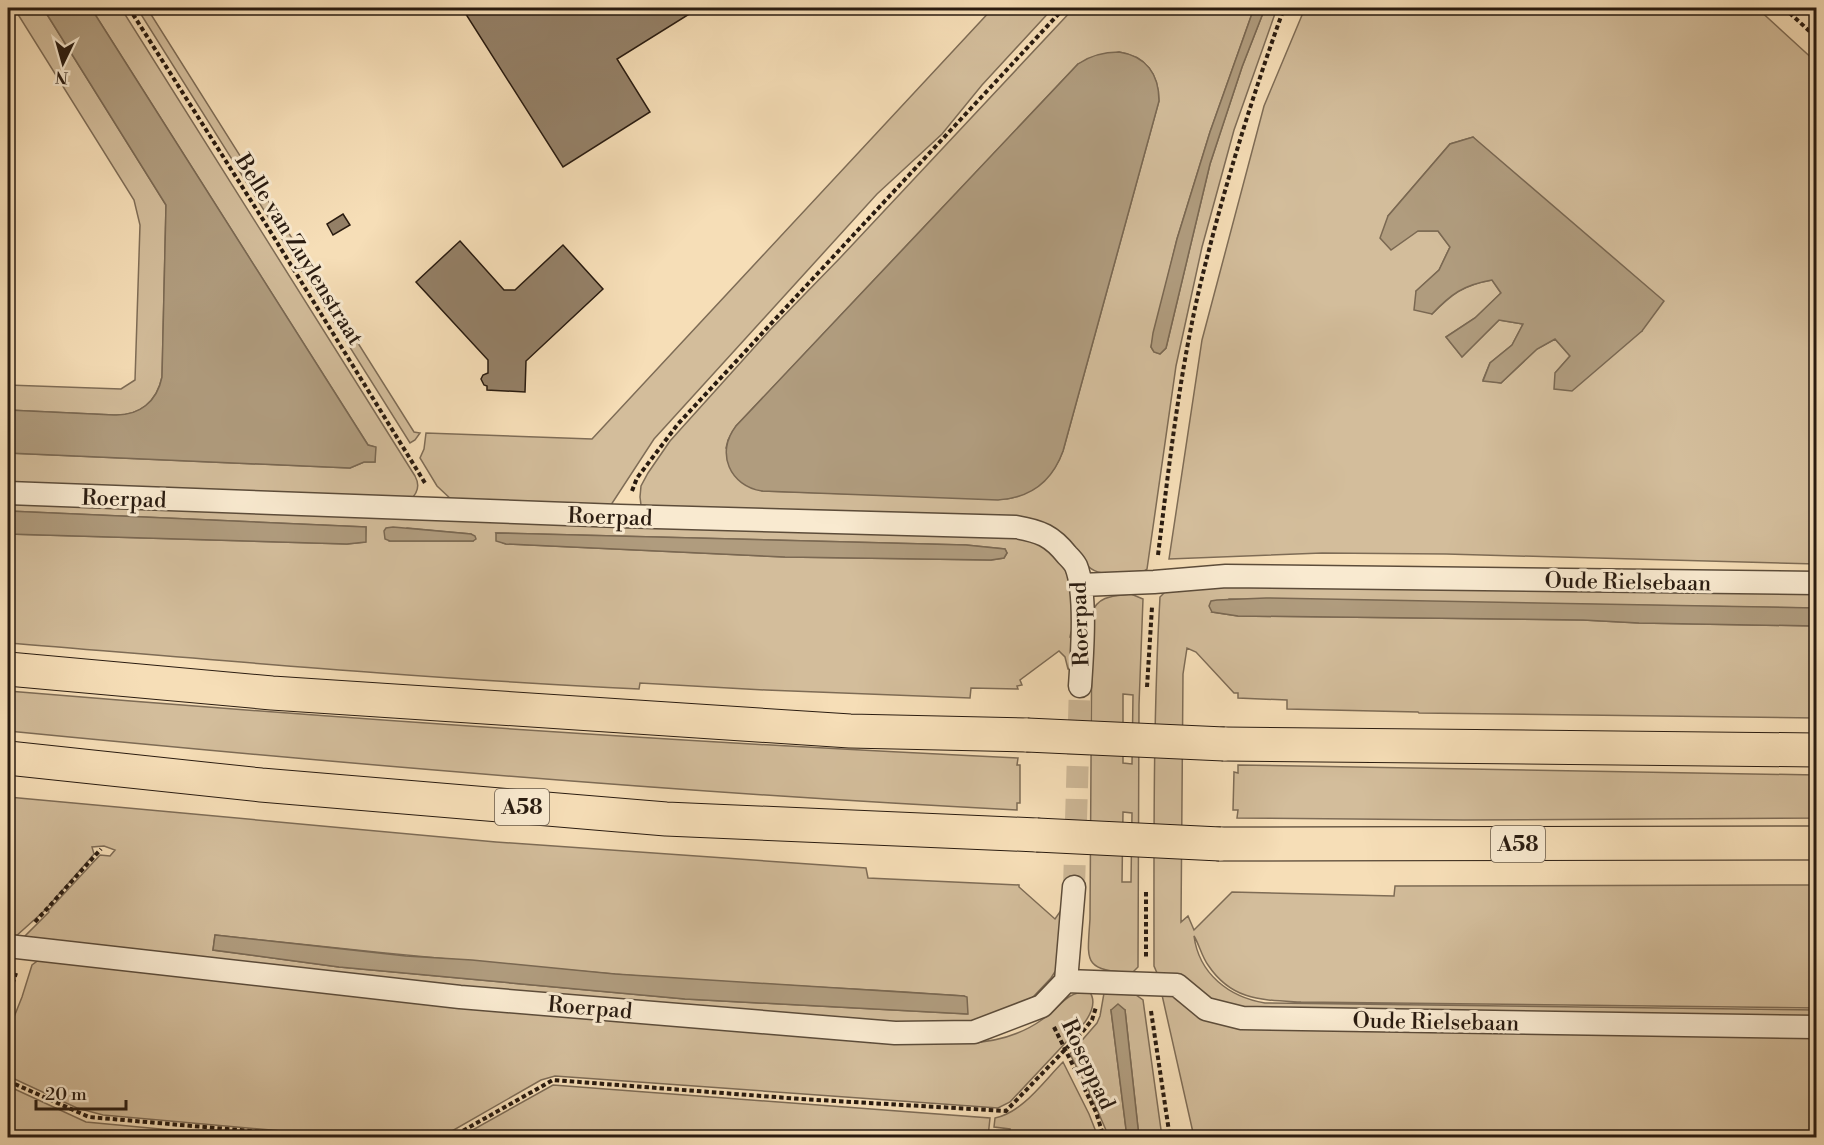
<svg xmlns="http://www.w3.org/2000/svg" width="1824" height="1145" viewBox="0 0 1824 1145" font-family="'Libre Bodoni',serif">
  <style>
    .green { fill: #d3bd9b; stroke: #7e6c56; stroke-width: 1.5; fill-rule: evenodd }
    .water { fill: #b09c7e; stroke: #7a6852; stroke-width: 1.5 }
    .building { fill: #948067; stroke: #291b10; stroke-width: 1.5 }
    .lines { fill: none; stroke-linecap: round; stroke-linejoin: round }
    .street-tunnel { stroke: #cdb796; stroke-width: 22; stroke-dasharray: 22 11; stroke-linecap: butt }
    .street-casing { stroke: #5c4c3a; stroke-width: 25 }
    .highway-casing { stroke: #291b10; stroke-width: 35 }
    .path { stroke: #291b10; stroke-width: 4; stroke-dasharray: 4.5 3; stroke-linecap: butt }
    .street { stroke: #f9ead0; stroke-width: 22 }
    .highway { stroke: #f6deb7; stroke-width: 33 }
    .highway-bridge-casing { stroke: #291b10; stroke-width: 35; stroke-linecap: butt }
    .highway-bridge { stroke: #f6deb7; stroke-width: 33 }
    .labels { text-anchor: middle; stroke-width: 6; stroke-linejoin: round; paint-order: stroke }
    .shield { fill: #f9ead0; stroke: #67594a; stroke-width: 1.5 }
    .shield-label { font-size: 21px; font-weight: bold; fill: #291b10 }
    .street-label { font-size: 22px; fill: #291b10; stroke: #f9ead0 }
  </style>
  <rect width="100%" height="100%" fill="#f6deb7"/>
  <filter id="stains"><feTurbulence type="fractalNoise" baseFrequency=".00333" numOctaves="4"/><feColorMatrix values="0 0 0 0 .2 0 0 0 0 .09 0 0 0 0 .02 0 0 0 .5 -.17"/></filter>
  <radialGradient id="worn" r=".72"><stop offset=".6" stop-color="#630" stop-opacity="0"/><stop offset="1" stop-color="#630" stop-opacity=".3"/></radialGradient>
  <path class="green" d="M14 8H43L166 205 162 377C157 402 139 416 114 415L8 410V385L121 389 135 380 140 225 134 200Z
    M91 8H121L415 476C420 485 418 493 410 500L8 486V453L350 468 364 462H375V447L368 445Z
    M137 8H147L414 432 420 433 415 440 410 443Z
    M993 8H1053L982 85 942 134 877 194 654 439 609 508 453 501 437 486 420 458 424 449 426 433 592 439Z
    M1074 8H1254L1210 132 1177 239 1151 347 1154 352 1160 354 1166 348 1210 164 1242 67 1265 8H1277L1234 130 1202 247 1176 366 1147 569 1144 571C1095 575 1095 580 1066 539L641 505 640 497 641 486 648 473 670 441 769 331 840 258ZM1119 52C1146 56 1159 74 1159 101L1063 451C1054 476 1034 494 1007 499L762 491 726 448 728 440 736 426 1078 64Z
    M1305 8H1757L1816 62V564L1446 554 1322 553 1169 559 1202 340 1264 106ZM1473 137 1642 331 1555 373 1570 356 1555 339 1537 349 1501 383 1483 380 1490 363 1512 345 1523 324 1499 320 1462 357 1446 337 1475 318 1501 293 1492 280C1463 285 1452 294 1432 314L1416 291 1439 270 1450 247 1438 231H1418L1388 216 1450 144Z
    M8 502 1019 535 1047 545 1071 576 1075 631 1071 632 1070 637H1075L1074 669H1068L1065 657 1059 651 1020 680 1022 685 1017 686 1018 689 971 688 970 698 766 690 640 683 639 689C428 679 218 660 8 643V534L347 544 365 542 366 527 8 511ZM407 528 471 534 473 541H390ZM496 533 966 545 1005 549 1007 553 1004 558 991 560 785 557 506 544 503 543Z
    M1243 584 1816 592V608L1229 599 1212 612 1238 616 1583 620 1639 623 1816 626V718L1419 713 1418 712 1287 709V700L1238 698V693H1234L1196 652 1187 648 1183 674 1181 922 1188 916 1194 930 1232 892 1394 896 1395 886 1816 885V1008L1301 1002C1262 1000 1232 1001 1208 965 1202 957 1199 944 1194 936 1199 974 1229 997 1265 1003L1816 1010V1017L1227 1007 1157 973 1154 966C1154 843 1153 719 1160 597L1168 589Z
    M1131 594 1143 599 1139 705 1138 967 1132 973C1083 970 1087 963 1090 919L1092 613C1098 595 1115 596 1131 594ZM1123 694 1133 695 1132 764 1123 763ZM1123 812 1132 813 1131 882H1122Z
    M8 691C344 719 681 742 1018 758L1017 765H1020V803H1017V810C680 793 343 764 8 731Z
    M1238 765 1816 775V818L1464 820 1237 818 1238 810H1233L1234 772 1238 773Z
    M8 797 496 842 866 868 868 878 1019 885V887L1055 919 1062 909 1058 967 1051 978 1034 996 1025 1004 975 1022 939 1025 624 1004 23 938 49 912 48 911 100 855 110 856 115 850 104 846 92 847 94 854 44 911 15 937 8 936ZM215 935C348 950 481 963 614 974 730 984 847 987 964 996L967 1014 685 999 339 967 213 950Z
    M40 959 968 1043C995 1042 1021 1035 1043 1019 1061 1007 1063 993 1089 991 1097 1001 1092 1012 1085 1022L1010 1102 998 1108 555 1076 541 1080 445 1135 437 1138H361L103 1115 77 1108 8 1076V1032L22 997 32 965Z
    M1104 993 1136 995 1143 1000 1162 1137H1139L1125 1010H1111L1127 1137H1109L1088 1089 1070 1054 1097 1023 1100 1016Z
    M1162 995 1181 996 1207 1019 1816 1035V1137H1194Z
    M1063 1062 1089 1114 1098 1137H1010V1129L994 1127 995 1118C1023 1112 1043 1082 1063 1062Z
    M553 1085 990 1118 988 1137H460Z
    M8 1086 86 1122 246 1137H8Z"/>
  <path class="water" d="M43 8H91L368 445 376 447 375 462H364L350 468 8 453V410L114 415C139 416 157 402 162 377L166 205Z
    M1254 8H1265L1242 67 1210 164 1166 348 1160 354 1154 352 1151 347 1153 333 1177 239 1210 132Z
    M1119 52C1146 56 1159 74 1159 101L1063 451C1052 482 1030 498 998 500L762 491C730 486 715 453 736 426L1078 64C1091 55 1103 52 1119 52Z
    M1473 137 1664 301 1642 331 1572 391 1554 389 1555 373 1570 356 1555 339 1537 349 1501 383 1483 381 1490 363 1512 345 1523 324 1499 320 1462 357 1446 337 1475 318 1501 293 1492 280C1463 285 1451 294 1432 314L1414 310 1416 291 1439 270 1450 247 1438 231H1418L1391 250 1380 238 1388 216 1450 144Z
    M8 511 366 527V542L347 544 8 534Z
    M393 527 471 534 475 536 476 539 473 541H390L385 539 384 531 386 528Z
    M496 533 966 545 1005 549 1007 553 1004 558 991 560 785 557 506 544 496 541Z
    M1266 598 1816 608V626L1639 623 1583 620 1238 616 1212 612 1209 606 1211 601 1217 600Z
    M215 935 406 956 472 960 615 974 964 996 967 997 968 1014 685 999 339 967 213 950Z
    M1118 1004 1125 1010 1139 1137H1127L1111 1010Z"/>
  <path class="building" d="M462 8H699L617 59 650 112 563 167Z
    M343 214 350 225 333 235 327 224Z
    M460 241 504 290H515L563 245 603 289 526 361 525 392 487 390V386L484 385 481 379 483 375 488 373V360L416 282Z
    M993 1132 1010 1133V1138H992Z"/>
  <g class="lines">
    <path class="street-tunnel" d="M1074 887 1080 686"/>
    <defs>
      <path id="street" d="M8 493 620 516 1016 527C1040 531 1052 536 1067 555 1070 558 1074 562 1076 566 1087 593 1082 656 1080 686
        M1081 585 1154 582 1226 576 1816 583
        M8 946 460 997 895 1033 974 1032 1042 1006 1066 981 1074 887
        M1066 981 1177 985 1206 1009 1242 1018 1816 1027"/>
      <path id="highway" d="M8 669 272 693 850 731 1027 735
        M1224 744 1816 750
        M8 758 261 785 666 819 1037 835
        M1220 844 1816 843"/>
    </defs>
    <use href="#street" class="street-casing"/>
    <use href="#highway" class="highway-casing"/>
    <path class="path" d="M129 8 267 226 425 483
      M1784 8 1816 37
      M632 491 637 478 678 424 1064 8
      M1158 555C1169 466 1179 377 1199 290 1222 194 1251 100 1284 8
      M1147 687 1152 607
      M1146 892V958
      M35 922 101 849
      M8 998 16 973
      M1151 1011 1170 1138
      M1054 1027 1096 1112 1104 1138
      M8 1081 89 1117 331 1138
      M450 1138 553 1080 801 1099 1006 1111 1083 1031 1092 1020 1096 1007"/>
    <use href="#street" class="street"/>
    <use href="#highway" class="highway"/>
    <defs>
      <path id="highway-bridge" d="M1027 735 1224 744
        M1037 835 1220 844"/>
    </defs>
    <use href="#highway-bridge" class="highway-bridge-casing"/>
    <use href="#highway-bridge" class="highway-bridge"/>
  </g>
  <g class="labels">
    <g class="shield">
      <rect x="495" y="789" width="54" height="36" rx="4.5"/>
      <rect x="1491" y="826" width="54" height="36" rx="4.5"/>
    </g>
    <g class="shield-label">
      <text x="522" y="814">A58</text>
      <text x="1518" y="851">A58</text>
    </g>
    <g class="street-label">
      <text transform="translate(300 249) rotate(58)" y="8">Belle van Zuylenstraat</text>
      <text transform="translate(124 498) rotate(2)" y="8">Roerpad</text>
      <text transform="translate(610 516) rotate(2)" y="8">Roerpad</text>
      <text transform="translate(1628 581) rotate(1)" y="8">Oude Rielsebaan</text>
      <text transform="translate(1079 624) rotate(-92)" y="8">Roerpad</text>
      <text transform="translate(590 1007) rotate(5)" y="8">Roerpad</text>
      <text transform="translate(1436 1021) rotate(1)" y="8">Oude Rielsebaan</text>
      <text transform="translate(1089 1064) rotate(65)" y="8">Roseppad</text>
    </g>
  </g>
  <rect width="1824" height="1145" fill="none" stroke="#f6deb7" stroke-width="30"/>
  <rect x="9" y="9" width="1806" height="1127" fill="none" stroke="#291b10" stroke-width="3"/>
  <rect x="15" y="15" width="1794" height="1115" fill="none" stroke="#291b10" stroke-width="1.5"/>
  <g transform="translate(63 63) rotate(185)" stroke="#f9ead0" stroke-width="4.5" paint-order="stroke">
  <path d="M0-4.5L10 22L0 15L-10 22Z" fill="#291b10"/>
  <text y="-9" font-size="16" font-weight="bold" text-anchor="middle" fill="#291b10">N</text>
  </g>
  <path d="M36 1100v9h90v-9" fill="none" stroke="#291b10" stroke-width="3"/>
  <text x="45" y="1100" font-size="18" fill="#291b10" stroke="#f9ead0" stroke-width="4.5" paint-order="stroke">20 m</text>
  <rect width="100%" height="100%" filter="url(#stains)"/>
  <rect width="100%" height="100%" fill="url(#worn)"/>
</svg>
